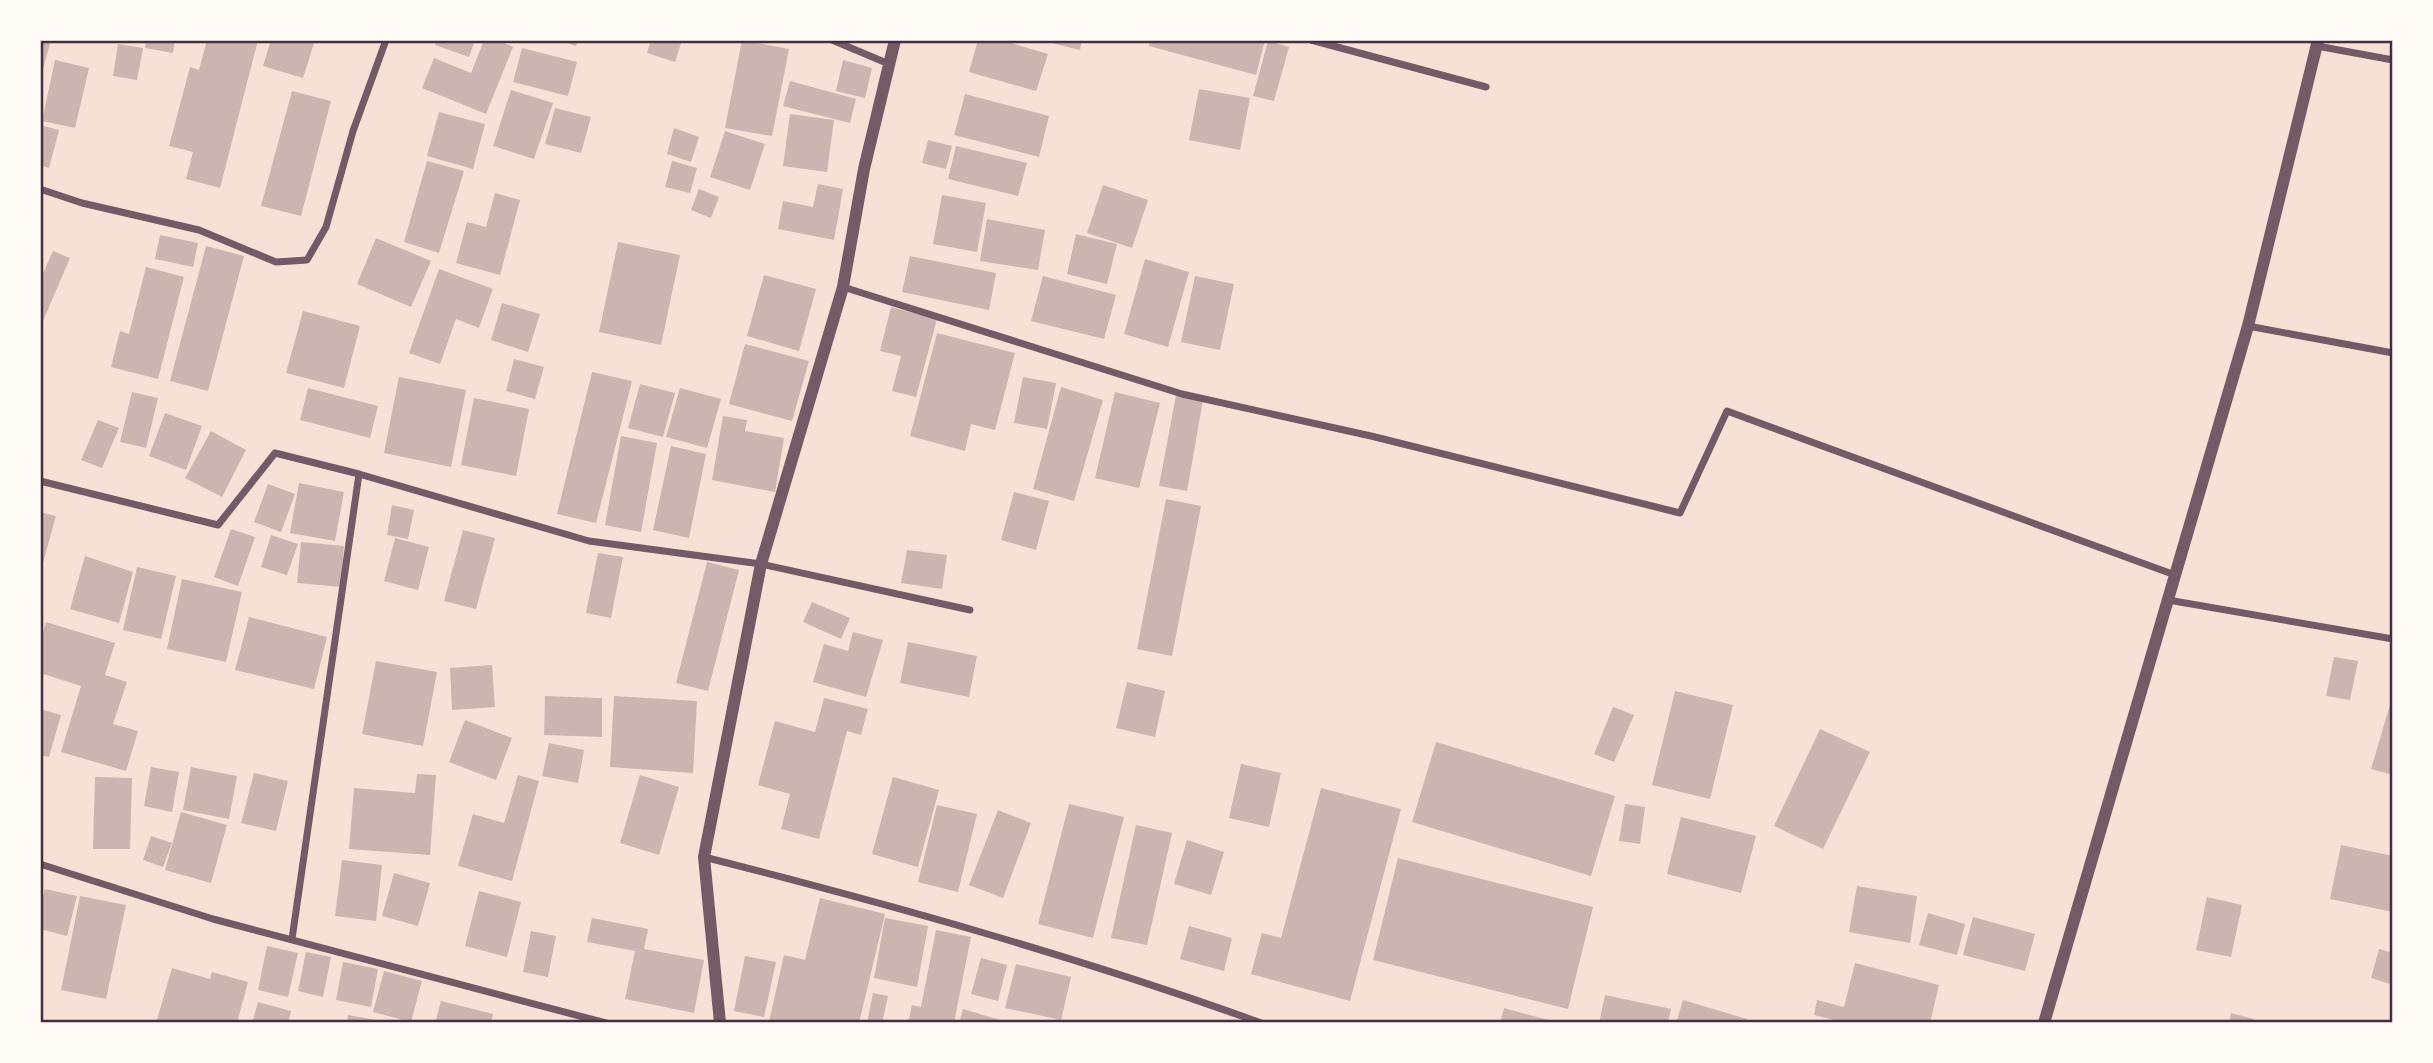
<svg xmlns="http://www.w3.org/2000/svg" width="2433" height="1063" viewBox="0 0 2433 1063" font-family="'Archivo Narrow',sans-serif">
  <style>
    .building { fill: #ccb4b1 }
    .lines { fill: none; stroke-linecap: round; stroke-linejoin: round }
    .minor { stroke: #755966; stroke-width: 7 }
    .tertiary { stroke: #755966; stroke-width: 12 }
    .neatline { fill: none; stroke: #4a2c40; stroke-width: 2.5 }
  </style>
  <rect width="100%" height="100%" fill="#f7e1d7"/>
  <path class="building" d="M40 40H51L41 76 40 75Z
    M146 40H175L173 53 145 48Z
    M207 40H258L220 188 186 179 193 152 169 146 190 67 199 70Z
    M271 40H315L303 78 263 66Z
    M437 40H475L469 57 435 45Z
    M484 40H497L513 47 486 114 422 88 434 58 471 73Z
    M557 40H578L576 46Z
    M651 40H682L675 62 647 53Z
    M742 40 789 49 772 136 725 128Z
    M978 40H1001L1048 54 1036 91 969 72Z
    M1039 40H1082L1080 50Z
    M1150 40H1265L1256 75 1149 46Z
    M1268 41 1289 47 1274 101 1253 96Z
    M118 44 143 48 137 80 113 76Z
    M522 48 577 62 568 96 513 82Z
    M55 60 89 68 75 128 42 121Z
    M843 60 872 68 865 98 836 91Z
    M790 81 856 99 850 123 783 106Z
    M1199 89 1250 98 1240 150 1189 140Z
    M511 90 553 103 534 159 493 146Z
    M292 91 331 101 301 216 261 206Z
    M965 94 1049 116 1039 157 954 135Z
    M555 108 591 117 581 153 545 144Z
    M439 112 485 124 473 169 427 156Z
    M790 114 834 120 827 172 783 166Z
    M40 125 59 130 49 168 40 165Z
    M674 128 699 137 691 162 667 154Z
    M725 131 765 144 750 190 710 177Z
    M928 140 952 146 946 169 922 163Z
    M956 146 1027 163 1018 196 948 179Z
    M427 161 464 171 439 253 404 242Z
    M672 161 697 168 690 193 665 187Z
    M818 184 843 189 834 240 778 229 783 201 813 207Z
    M1103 185 1148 200 1132 248 1087 233Z
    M699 189 719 197 711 218 691 210Z
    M495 193 520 200 500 275 456 263 467 222 486 227Z
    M942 195 986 203 977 252 933 244Z
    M987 219 1045 230 1038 270 980 261Z
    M1076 234 1117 244 1107 284 1067 274Z
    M160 235 198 243 193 267 155 259Z
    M376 238 431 261 411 307 357 284Z
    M618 242 680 255 661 345 599 332Z
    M206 246 244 256 208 391 170 381Z
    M53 251 70 258 40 328V280Z
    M910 256 996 273 989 310 902 292Z
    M1145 259 1189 272 1168 347 1124 334Z
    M146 267 184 277 158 379 111 367 120 331 129 334Z
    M439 269 493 289 479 328 456 319 440 364 409 353Z
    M764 275 816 289 799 351 747 336Z
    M1043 276 1116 295 1104 339 1031 321Z
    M1195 276 1234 284 1220 350 1181 342Z
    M502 303 540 314 528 352 491 340Z
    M891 307 937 319 916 397 892 391 901 356 880 351Z
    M303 311 360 326 344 388 286 373Z
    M937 333 1015 353 995 430 971 424 965 451 910 436Z
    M745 344 809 361 792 421 729 404Z
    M514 359 544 367 535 399 506 391Z
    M592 372 632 381 596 523 557 514Z
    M399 377 466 390 451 467 384 453Z
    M1023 377 1056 383 1047 429 1014 423Z
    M640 384 675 393 663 437 628 428Z
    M1061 387 1103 400 1074 501 1033 489Z
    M308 388 378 406 370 438 300 420Z
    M680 388 721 399 707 448 666 437Z
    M132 392 158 398 146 448 120 442Z
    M1115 392 1160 403 1139 488 1095 478Z
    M1176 395 1203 400 1187 491 1159 486Z
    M474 398 529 409 516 476 461 465Z
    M165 413 202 426 186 470 149 456Z
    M723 416 747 420 745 431 784 438 775 492 712 480Z
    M98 420 119 428 102 468 81 460Z
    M211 431 246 450 222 497 185 478Z
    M621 436 657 443 641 532 605 525Z
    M671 446 706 454 689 538 653 530Z
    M299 483 344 492 335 541 290 533Z
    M268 484 295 494 281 532 254 522Z
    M1014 492 1049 501 1036 550 1001 540Z
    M1166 499 1201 506 1172 656 1137 649Z
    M392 505 414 510 408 539 387 535Z
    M40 512 56 516 41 570H40Z
    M231 529 255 537 238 586 214 577Z
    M463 530 495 538 476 609 444 601Z
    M271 535 298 544 287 575 261 567Z
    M395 538 429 547 418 590 384 581Z
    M301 542 344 546 341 587 297 583Z
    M907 550 947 555 942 589 901 583Z
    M598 553 623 557 611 618 586 613Z
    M85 556 133 572 119 623 70 609Z
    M707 562 739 570 708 691 676 683Z
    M137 567 176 576 161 639 123 630Z
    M182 579 242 592 226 662 167 649Z
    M812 602 850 618 841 639 803 622Z
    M249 617 327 637 314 689 235 670Z
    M46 622 115 643 105 675 127 682 113 724 138 731 126 771 61 752 81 686 40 673V642Z
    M853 632 883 640 866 697 813 682 824 644 848 651Z
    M908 642 977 656 969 697 900 683Z
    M2334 657 2358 661 2350 700 2326 696Z
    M376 661 437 672 423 746 362 734Z
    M492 665 495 707 452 710 450 668Z
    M1127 682 1165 691 1155 737 1116 728Z
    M1675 691 1733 705 1710 799 1652 785Z
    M545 696 602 698V737L544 735Z
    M614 696 697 701 693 773 610 767Z
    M824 698 868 709 861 735 847 731 819 839 781 829 790 794 758 785 775 721 815 732Z
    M2392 698H2393V775L2371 769Z
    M1613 707 1634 715 1614 762 1594 754Z
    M40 709 61 715 49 757 40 755Z
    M465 720 512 738 496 780 449 762Z
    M1820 729 1870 752 1823 849 1774 826Z
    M1436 742 1615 796 1591 876 1412 822Z
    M549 743 584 750 578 783 542 776Z
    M1241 764 1281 773 1269 827 1229 818Z
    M151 767 179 772 172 812 144 806Z
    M191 767 237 776 229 819 183 810Z
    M254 773 288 781 276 831 241 823Z
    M417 774 436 775 430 855 349 849 354 788 415 793Z
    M518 775 539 781 512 881 458 866 473 814 504 823Z
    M640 775 679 787 659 855 620 843Z
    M95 777 132 778 130 849H93Z
    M893 777 939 790 918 867 872 854Z
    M1321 788 1401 809 1350 1001 1251 974 1262 933 1281 938Z
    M1069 804 1124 817 1093 938 1038 924Z
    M1625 804 1645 807 1640 844 1619 841Z
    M937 805 977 814 958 892 918 882Z
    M998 810 1031 823 1003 898 969 885Z
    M181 812 227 825 211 883 165 870Z
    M1681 817 1756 836 1741 893 1667 874Z
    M1136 825 1172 833 1147 945 1111 938Z
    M151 836 172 843 163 867 143 860Z
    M1187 840 1224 852 1211 895 1174 884Z
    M2341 845 2393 856V912L2330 899Z
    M1398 858 1593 907 1568 1009 1373 960Z
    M342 860 382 865 376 921 335 916Z
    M394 873 430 883 418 926 382 916Z
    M1857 886 1917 896 1910 943 1849 932Z
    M45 889 77 896 67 936 40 929V908Z
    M479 891 521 902 507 957 465 946Z
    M80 896 126 905 106 999 61 990Z
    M2207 897 2242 905 2231 957 2196 950Z
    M820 898 885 914 859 1023 769 1022 784 955 805 960Z
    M1928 913 1965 924 1957 955 1919 945Z
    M1973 917 2035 934 2025 971 1963 955Z
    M592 918 648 929 644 949 704 960 694 1013 625 999 635 951 587 942Z
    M885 918 928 926 917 987 874 978Z
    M1189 926 1232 938 1224 971 1180 959Z
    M936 930 971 937 954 1023H908L912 1005 921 1007Z
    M531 931 556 936 548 977 523 972Z
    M267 946 298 953 288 997 258 990Z
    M2379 949 2393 953V985L2371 978Z
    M306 952 331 957 323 997 298 991Z
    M745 956 776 962 764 1017 734 1011Z
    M981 958 1007 965 998 1001 971 994Z
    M343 962 378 969 371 1007 336 1000Z
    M1855 963 1939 985 1930 1023H1846L1814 1015 1817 1000 1844 1007Z
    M1016 964 1071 977 1061 1020 1005 1008Z
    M172 968 210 979 212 972 248 982 237 1023H156Z
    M384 971 422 981 411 1022 373 1012Z
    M873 993 888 996 882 1023H867Z
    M1605 995 1671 1009 1668 1023H1599Z
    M1683 1000 1747 1019 1746 1023H1676Z
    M441 1001 493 1014 491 1023H435Z
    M258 1002 291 1011 288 1023H252Z
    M1504 1008 1556 1022V1023H1500Z
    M963 1009 1007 1022V1023H959Z
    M2231 1013 2254 1019 2253 1023H2229Z
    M348 1015 382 1021V1023H347Z"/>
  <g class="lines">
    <path class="minor" d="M832 40 889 64
      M1311 40 1486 87
      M2317 46 2393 60
      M40 189 82 203 199 230 276 262 307 260 326 227 353 131 386 40
      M843 287 1182 394 1371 436 1680 513 1727 411 2175 575
      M2248 326 2393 353
      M40 481 218 525 275 453 359 474 589 541 761 564 970 610
      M2168 600 2393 639
      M704 857C892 905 1079 957 1261 1023
      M40 864 213 919 606 1023
      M292 939 359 474"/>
    <path class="tertiary" d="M720 1023 704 857 761 564 843 287 864 169 895 40
      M2044 1023 2248 326 2318 40"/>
  </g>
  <rect width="2433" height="1063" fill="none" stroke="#fffaf5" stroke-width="84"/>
  <rect x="42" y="42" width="2349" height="979" class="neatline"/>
</svg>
